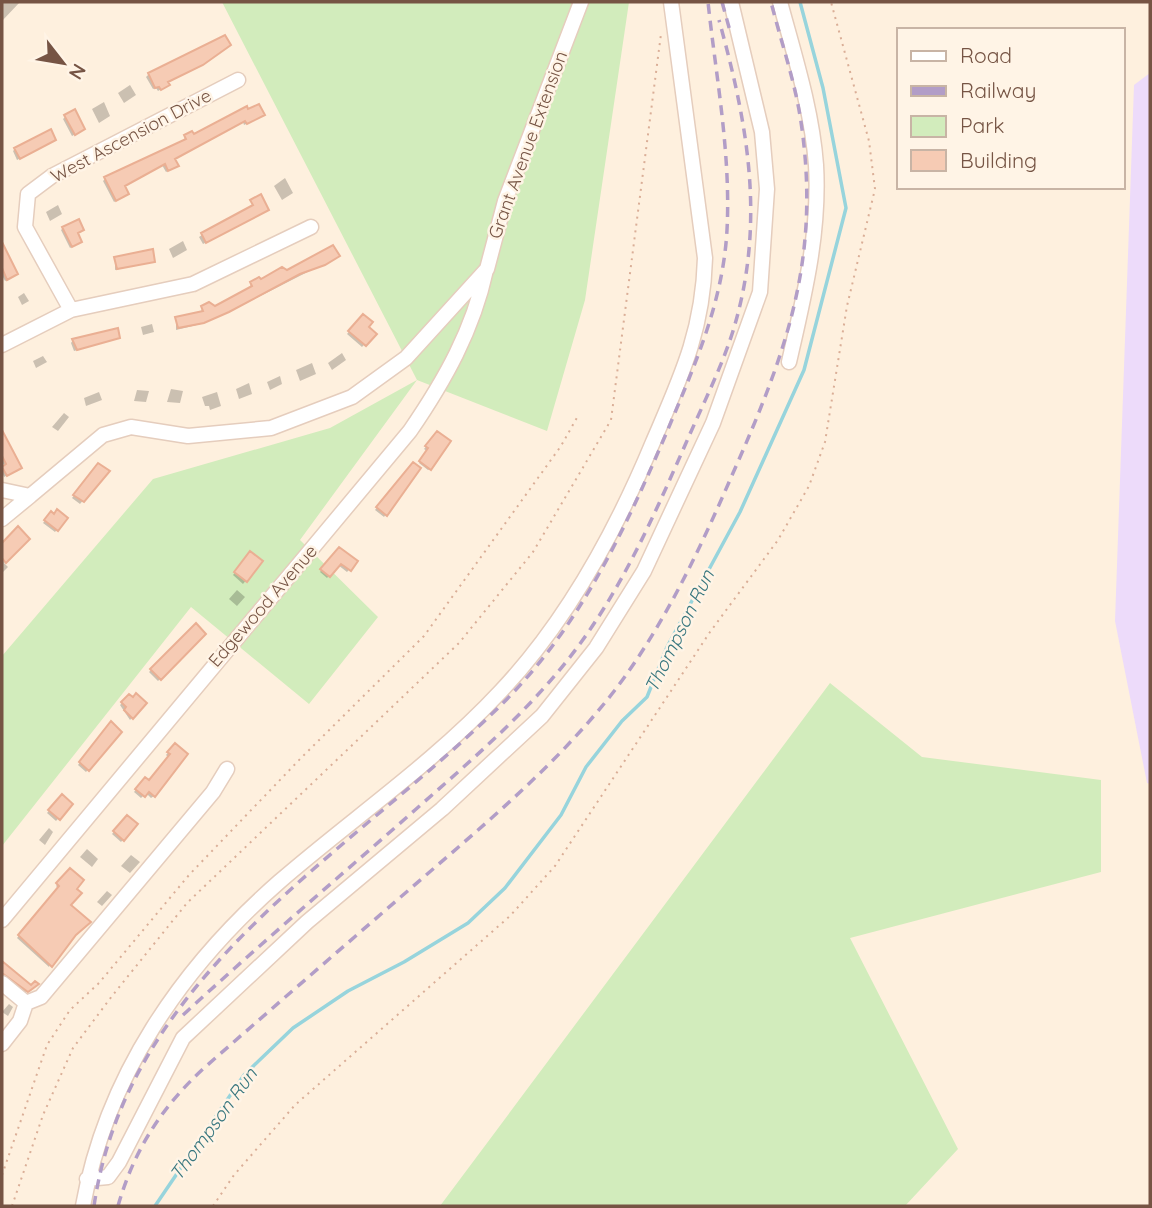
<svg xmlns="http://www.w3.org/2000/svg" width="1152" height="1208" viewBox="0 0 1152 1208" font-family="Quicksand,sans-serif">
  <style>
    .education { fill: #eddbfa }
    .green { fill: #d2ecbc }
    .shadow { fill: #0003 }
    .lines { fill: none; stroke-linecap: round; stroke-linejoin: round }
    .stream { stroke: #97d4dc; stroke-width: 3.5 }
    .building { fill: #f6cbb4; stroke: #eaaf93; stroke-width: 2 }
    .minor-casing { stroke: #e5cdbd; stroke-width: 17 }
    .path { stroke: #daae97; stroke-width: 2; stroke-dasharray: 2 5; stroke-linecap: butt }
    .minor { stroke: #fff; stroke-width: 14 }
    .rail { stroke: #b29dc7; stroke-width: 3.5; stroke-dasharray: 10 7; stroke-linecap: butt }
    .labels { text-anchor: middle; stroke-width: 5; stroke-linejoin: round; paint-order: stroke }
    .street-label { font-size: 18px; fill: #765444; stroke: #fff4e6 }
    .water-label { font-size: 19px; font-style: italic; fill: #37767e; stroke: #fff4e6 }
  </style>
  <rect width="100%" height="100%" fill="#fef0de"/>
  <path class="education" d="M1150 73V784L1147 783 1115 621 1134 85Z"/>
  <path class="green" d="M222 2H629L585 300 547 431 417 380 300 540 378 617 309 704 191 607 2 846V656L153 479 330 428 417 380Z
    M830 683 922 757 1101 780V872L850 938 958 1149 905 1206H440Z"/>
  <path class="shadow" d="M2 2H20L2 21Z
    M225 38 166 83 165 87 158 91 156 88 153 89 146 77 149 74Z
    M130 85 136 95 124 103 118 93Z
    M104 102 110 116 99 123 92 109Z
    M246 109 260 117 244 125 243 122 174 159V168L166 172 162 165 123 186 127 194 114 202 103 181 105 179 184 142 185 136 193 137Z
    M66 116 81 131 72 136 63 119Z
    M52 142 17 160 13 151 15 149Z
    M285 178 293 193 282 200 274 186Z
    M252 201 265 212 203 244 199 237 202 235 251 208Z
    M58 205 62 214 50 221 46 212Z
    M63 228 76 234 77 244 70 248 61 230Z
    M183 241 187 250 173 258 169 249Z
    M5 251 14 276 5 281 2 275V253Z
    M115 258 153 261 115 270Z
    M335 258 225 314 201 324 176 330V319L201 314 202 307 215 308 250 289 251 283Z
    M24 293 29 301 22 305 18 297Z
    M363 316 366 327 374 334 362 347 347 334Z
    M152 324 154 332 143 335 141 327Z
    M118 337 74 351 71 343 73 340Z
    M342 353 346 360 332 370 328 363Z
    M43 356 47 362 36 368 33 361Z
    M312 363 316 374 300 381 296 370Z
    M280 376 282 384 270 390 267 382Z
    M249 383 252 394 239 399 236 389Z
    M171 389 183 391 180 403 167 402Z
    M137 390 149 391 146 402 134 401Z
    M99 392 102 400 86 406 84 398Z
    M217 392 221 406 210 410 209 406H205L202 397Z
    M64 413 69 417 58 431 52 427Z
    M2 431 20 468 4 477 2 472 5 467 2 462Z
    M437 434 430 469 428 470 419 463 427 451 424 449Z
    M411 466 418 468 384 517 375 510Z
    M96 467 108 471 80 504 72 498Z
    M51 513 66 518 55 532 43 523Z
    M18 528 13 555 4 563 8 567 2 573V547Z
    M339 550 356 562 347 572 338 565 327 578 320 572Z
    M251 553 261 562 243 584 233 575Z
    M237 590 245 597 237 606 229 599Z
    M196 626 204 634 158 681 149 672Z
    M129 696 145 703 130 720 120 705Z
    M111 724 120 732 86 772 78 765Z
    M175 745 154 796 151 798 146 793 141 798 134 792 145 779 148 782 169 758 166 755Z
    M62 796 71 804 56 821 47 813Z
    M127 817 136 824 121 842 112 834Z
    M49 828 53 832 45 845 39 840Z
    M87 849 98 859 92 867 80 857Z
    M131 855 140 862 130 873 121 866Z
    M70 870 74 889 49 967 17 938 59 889 56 886Z
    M107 891 112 895 102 906 97 902Z
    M2 963 31 988 35 986 25 993 2 976Z
    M9 1004 13 1007 8 1016 2 1012Z"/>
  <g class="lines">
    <path class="stream" d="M155 1206 244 1075 293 1028 348 991 404 962 468 923 505 888 561 815 586 767 622 721 647 697 667 647 740 512 804 370 846 208 823 88 800 2"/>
  </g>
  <path class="building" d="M225 35 231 45 203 65 168 82 170 85 161 90 159 87 155 88 148 73Z
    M259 104 265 115 247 124 245 121 175 159 179 166 168 171 165 164 125 186 129 194 116 201 104 177 186 139 184 135 192 131 194 134 247 106 248 109Z
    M75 109 85 129 75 135 64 115Z
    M51 129 56 140 20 159 14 148Z
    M261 194 269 210 206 243 201 233 253 205 250 200Z
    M79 219 84 230 78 233 82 242 72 247 62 227Z
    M2 242 18 274 7 280 2 268Z
    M333 245 340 256 325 265 300 274 229 312 204 323 178 328 175 317 203 311 201 306 209 302 215 306 252 286 250 282 259 277 261 279 282 267 287 270Z
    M153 249 155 262 117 269 114 257Z
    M363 314 373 322 369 327 377 334 366 346 348 331Z
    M118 328 120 338 77 350 72 339Z
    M2 430 22 468 7 476 2 467 6 464 2 456Z
    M437 431 451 441 431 470 419 461 428 448 425 446Z
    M413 462 421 468 387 516 376 507Z
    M98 463 110 471 84 502 73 495Z
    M57 509 68 518 58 531 44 520 51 511 54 514Z
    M18 526 30 539 6 563 2 558V543Z
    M339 547 358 561 351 571 341 564 330 577 320 569Z
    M250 551 263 561 247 582 234 572Z
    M196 623 206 634 161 680 150 669Z
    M136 693 147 703 133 719 124 710 126 707 121 702 129 694 133 697Z
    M111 721 122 732 89 771 79 762Z
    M175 743 188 754 155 797 149 792 145 797 135 789 145 777 149 780 170 754 167 752Z
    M62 794 73 804 60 820 48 810Z
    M127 815 138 824 124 841 113 831Z
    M70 868 84 880 77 889 82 893 71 905 91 922 76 935 52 967 18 935 59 886 56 883Z
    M2 961 31 985 35 981 39 984 28 992 2 973Z"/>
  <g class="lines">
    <defs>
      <path id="minor" d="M780 2C794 54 812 110 816 165 820 232 804 297 789 362
        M71 310 25 227 28 194 52 176 238 80
        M2 345 71 310 193 284 311 227
        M2 490 30 496 103 435 131 427 188 436 271 428 352 397 406 358 487 269 505 201 581 2
        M2 519 30 496
        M2 920 410 431C445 380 473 330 486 270
        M2 983 26 1003 41 997 213 792 227 769
        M2 1044 20 1021 26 1003
        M87 1179 108 1177 119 1162 183 1038 307 922 442 809 542 716 596 648 644 571 713 423 760 292 767 189 762 132 731 2
        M83 1206C106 1077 181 968 279 882 353 818 434 763 501 691 567 621 616 531 653 442 681 377 703 331 705 258L671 2"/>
    </defs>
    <use href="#minor" class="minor-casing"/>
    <path class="path" d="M2 1175 47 1045 70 1010 99 983 189 875 301 758 424 636 561 446 579 414
      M12 1206 43 1115 73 1048 112 996 187 903 459 643 533 552 611 420 661 34
      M213 1206 234 1175 295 1105 510 916 555 866 710 632 778 540 809 486 825 442 847 306 875 189 869 141 831 2"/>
    <use href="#minor" class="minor"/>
    <path class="rail" d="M722 2 730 31
      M183 1015C259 945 338 878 415 810 475 757 535 706 582 641 626 580 656 511 686 443 702 406 721 369 733 331 766 223 748 125 719 20
      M94 1206C128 975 346 857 499 707 578 630 623 534 666 434 694 367 723 303 727 230 731 154 716 77 708 2
      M118 1206C134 1150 161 1108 204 1068 277 1004 351 940 425 876 492 818 560 761 615 690 665 624 700 549 733 473 787 351 821 258 801 122 795 81 781 42 771 2"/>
  </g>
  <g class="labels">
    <g class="street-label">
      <text transform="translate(131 136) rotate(-28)" y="6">West Ascension Drive</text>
      <text transform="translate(528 145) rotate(-70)" y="6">Grant Avenue Extension</text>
      <text transform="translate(263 606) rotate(-49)" y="6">Edgewood Avenue</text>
    </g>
    <g class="water-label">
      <text transform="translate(679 631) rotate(-64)" y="7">Thompson Run</text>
      <text transform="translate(213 1124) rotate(-54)" y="7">Thompson Run</text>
    </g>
  </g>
  <rect width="1152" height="1208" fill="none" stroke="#765444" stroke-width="7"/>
  <rect x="897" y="28" width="228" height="161" fill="#fff4e6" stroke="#c8b4a5" stroke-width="2"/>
  <rect x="911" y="51" width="35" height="10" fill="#ffffff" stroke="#c8b4a5" stroke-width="2"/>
  <text x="960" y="63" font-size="21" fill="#765444">Road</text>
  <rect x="911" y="86" width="35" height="10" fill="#b29dc7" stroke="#c8b4a5" stroke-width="2"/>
  <text x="960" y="98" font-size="21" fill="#765444">Railway</text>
  <rect x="911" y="116" width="35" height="21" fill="#d2ecbc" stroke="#c8b4a5" stroke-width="2"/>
  <text x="960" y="133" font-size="21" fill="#765444">Park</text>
  <rect x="911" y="150" width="35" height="21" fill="#f6cbb4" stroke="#c8b4a5" stroke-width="2"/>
  <text x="960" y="168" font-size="21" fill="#765444">Building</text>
  <g transform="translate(63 63) rotate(121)" stroke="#fff4e6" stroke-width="5" paint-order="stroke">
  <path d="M0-5L12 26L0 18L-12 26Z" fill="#765444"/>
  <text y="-10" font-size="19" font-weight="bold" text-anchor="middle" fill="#765444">N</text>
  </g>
</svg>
